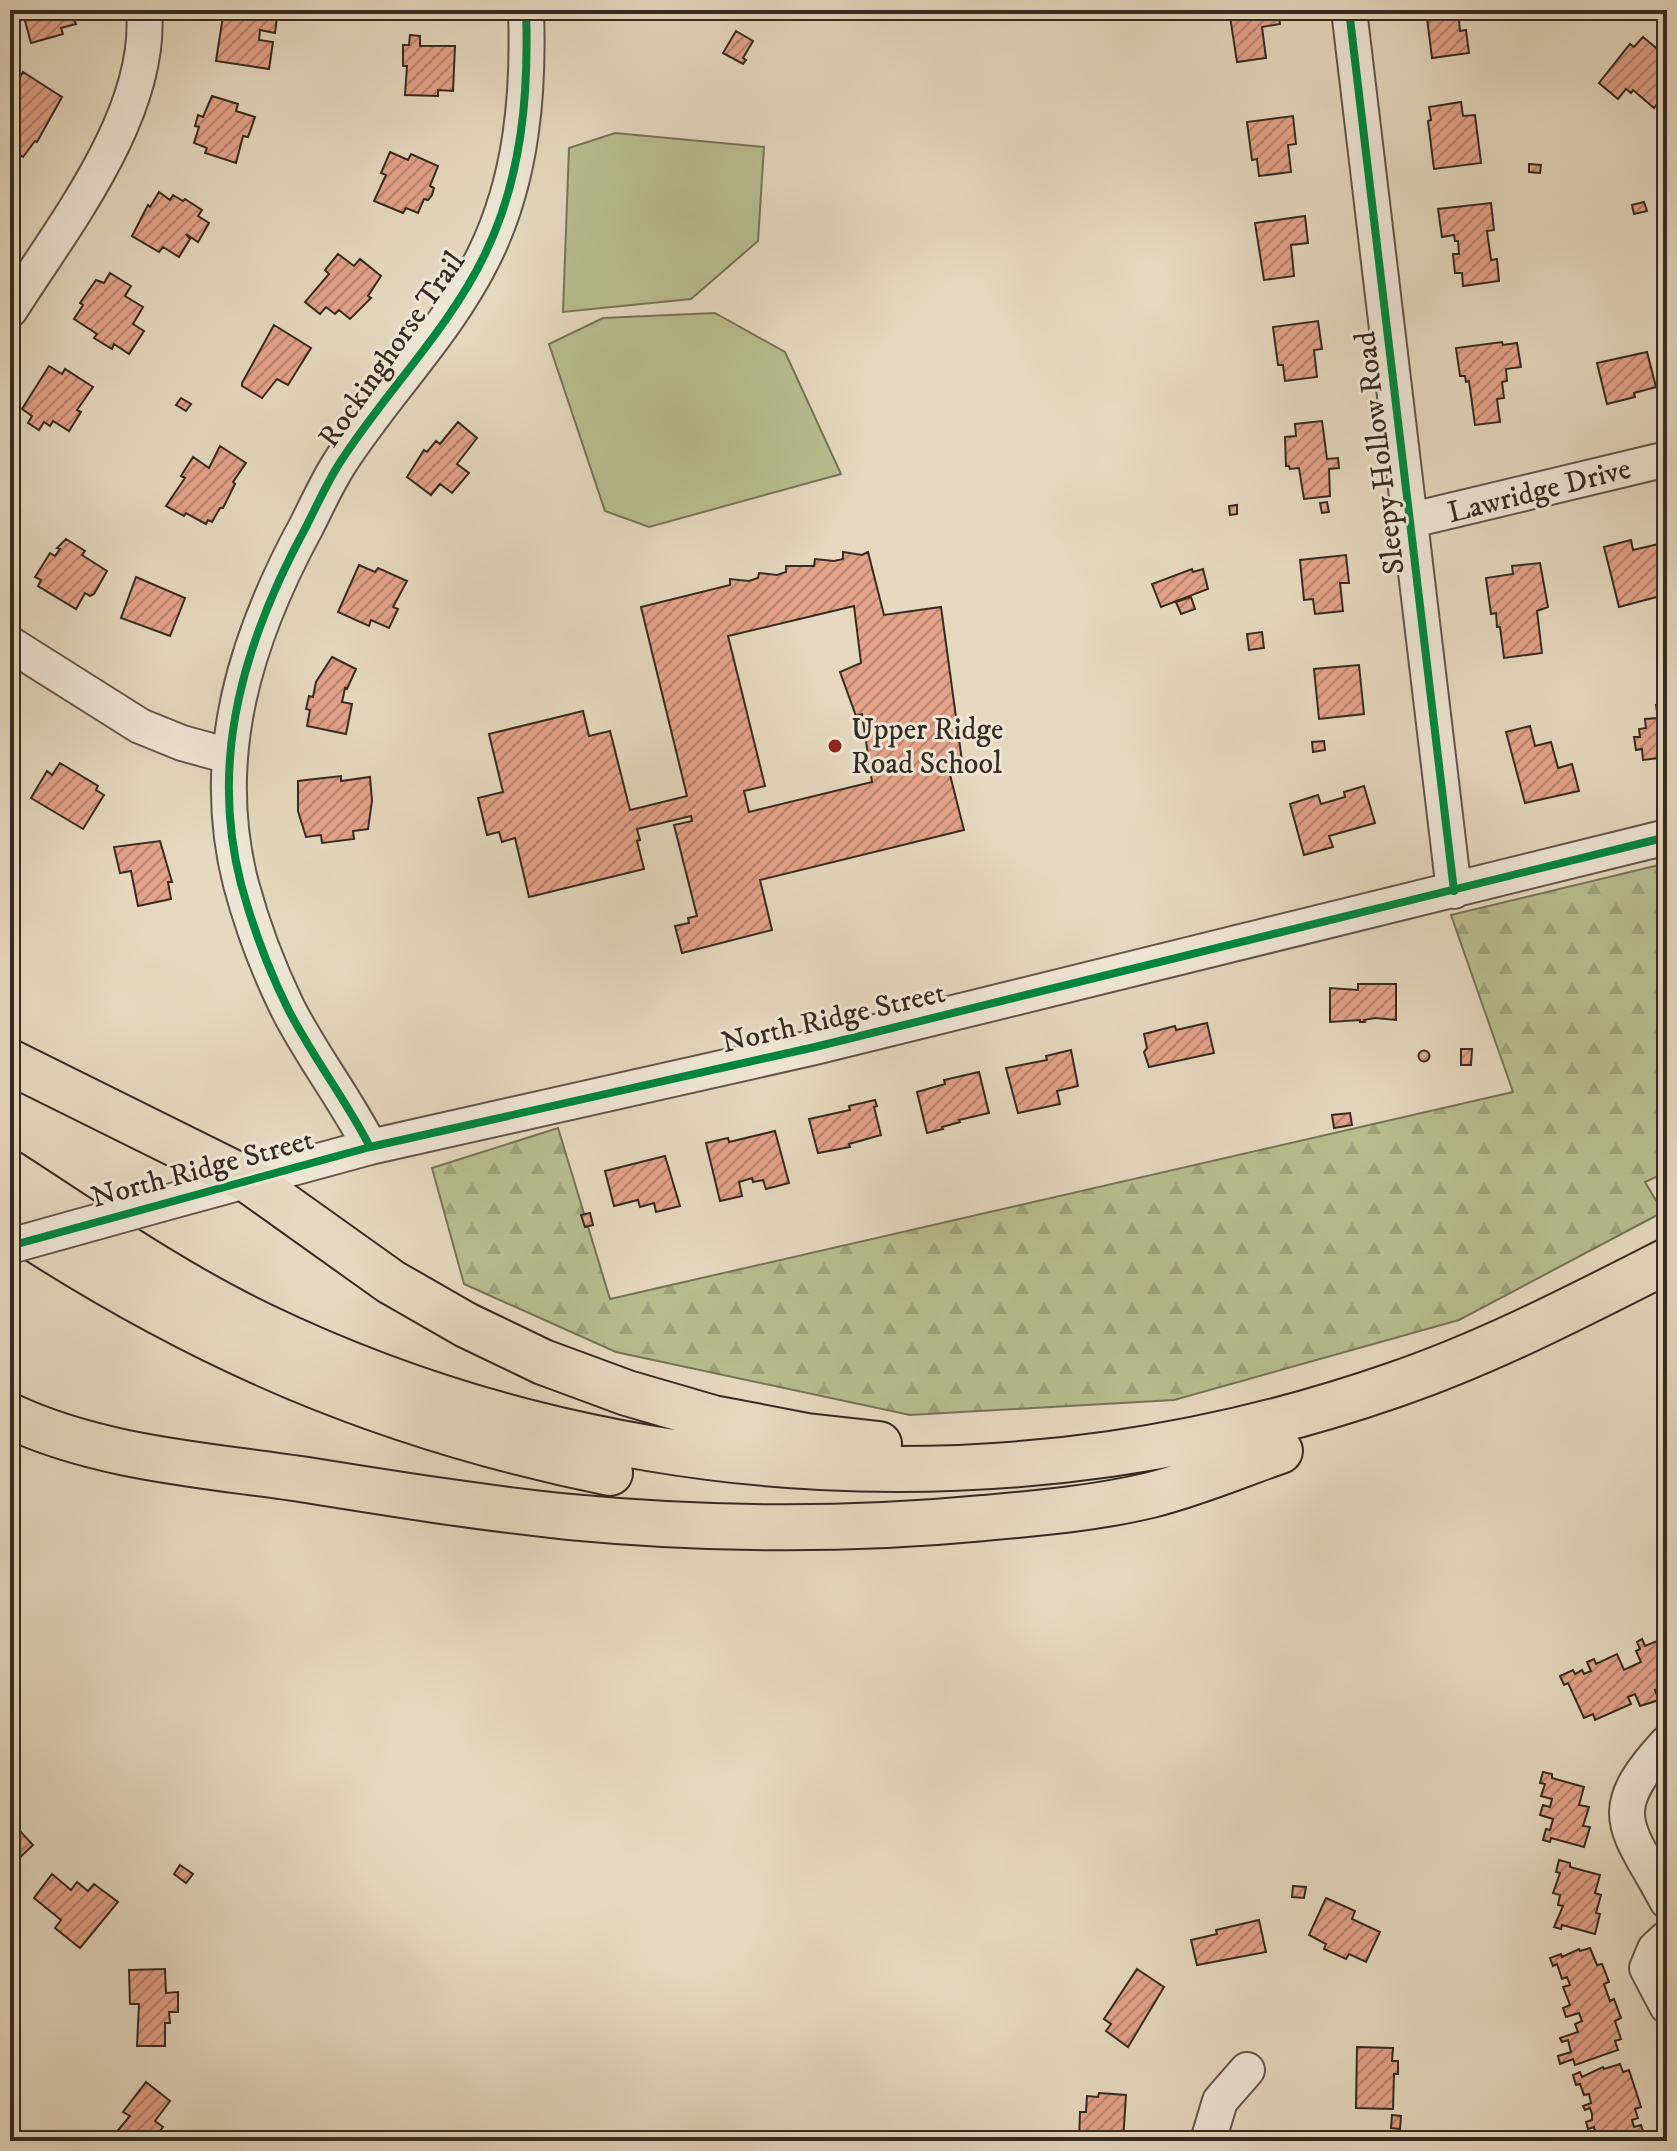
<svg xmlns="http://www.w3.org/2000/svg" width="1677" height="2151" viewBox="0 0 1677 2151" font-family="'IM FELL DW Pica',serif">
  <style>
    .forest { fill: url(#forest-firs); stroke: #767458; stroke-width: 2 }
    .garden { fill: #b8be8f; stroke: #767458; stroke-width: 2 }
    .building { fill: url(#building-hatch); stroke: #352b21; stroke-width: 2; fill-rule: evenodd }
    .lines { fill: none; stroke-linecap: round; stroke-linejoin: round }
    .minor-casing { stroke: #615648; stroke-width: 38 }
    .highway-casing { stroke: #352b21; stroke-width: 48 }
    .minor { stroke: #eee6d5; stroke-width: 34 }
    .highway { stroke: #e5d8be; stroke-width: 44 }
    .minor-bridge-casing { stroke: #615648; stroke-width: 38; stroke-linecap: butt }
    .minor-bridge { stroke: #eee6d5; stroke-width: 34 }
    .cycleway-casing { stroke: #eee6d5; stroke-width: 13 }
    .cycleway { stroke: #00873e; stroke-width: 8 }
    .poi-dot { fill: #8f2418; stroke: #eee6d5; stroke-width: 3 }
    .labels { text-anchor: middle; stroke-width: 6; stroke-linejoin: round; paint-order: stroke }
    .street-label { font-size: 30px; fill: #352b21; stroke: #eee6d5 }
    .poi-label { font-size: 30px; fill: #352b21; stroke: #eee6d5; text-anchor: start }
  </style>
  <defs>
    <pattern id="forest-firs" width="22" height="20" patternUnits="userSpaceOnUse" patternTransform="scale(2)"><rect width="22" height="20" fill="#b8be8f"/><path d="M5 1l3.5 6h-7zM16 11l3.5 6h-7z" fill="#9fa37b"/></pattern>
    <pattern id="building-hatch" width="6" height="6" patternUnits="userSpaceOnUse" patternTransform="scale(2)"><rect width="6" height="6" fill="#e4a288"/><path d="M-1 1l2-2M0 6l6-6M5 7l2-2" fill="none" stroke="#ba846f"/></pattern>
  </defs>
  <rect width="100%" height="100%" fill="#e5d8be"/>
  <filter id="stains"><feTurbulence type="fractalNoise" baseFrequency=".0025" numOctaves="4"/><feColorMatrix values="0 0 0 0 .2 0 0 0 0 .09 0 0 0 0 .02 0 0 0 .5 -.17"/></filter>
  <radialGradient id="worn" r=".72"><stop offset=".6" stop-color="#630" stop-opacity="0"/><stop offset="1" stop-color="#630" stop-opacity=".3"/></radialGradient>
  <path class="forest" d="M1667 863V1172L1645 1182 1663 1212 1459 1320 1174 1400 910 1415 616 1352 464 1284 432 1168 558 1128 610 1299 1513 1092 1451 915Z"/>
  <path class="garden" d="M615 133 764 147 758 241 691 299 563 312 569 148Z
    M715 313 785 352 841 474 649 527 605 511 549 344 603 318Z"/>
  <path class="building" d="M18 10H71L76 24 61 28 63 34 31 43 24 17 20 18Z
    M224 10H278L275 33 260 30 259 40 273 42 269 69 216 61Z
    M609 10H632L614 19Z
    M1229 10H1278L1280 24 1262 27 1266 58 1237 62Z
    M1426 10H1458L1460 31 1466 30 1469 53 1432 58Z
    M736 31 753 41 743 58 746 60 743 64 723 53Z
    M410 35 420 36V46H455L453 91 438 90V96L405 95 407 66H403V45H409Z
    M1643 37 1667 57 1664 61 1667 63V92L1654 108 1633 90 1631 93 1626 89 1618 99 1599 83 1630 44 1634 47Z
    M23 72 62 97 37 142 35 141 23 157 10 149V93Z
    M212 96 238 104 236 111 255 117 248 137 243 136 236 163 205 153 207 148 194 143 199 127 195 126 198 115 203 117Z
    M1461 102 1463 116 1475 115 1481 163 1434 169 1428 121 1431 120 1429 107Z
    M1293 116 1296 144 1288 145 1291 172 1259 176 1257 159 1252 160 1247 122Z
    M390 152 408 160 411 154 438 166 430 186 434 188 432 195 428 200 424 199 418 213 406 208 403 213 374 201 386 175 381 173Z
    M1529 164 1541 165 1540 173 1529 172Z
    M159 192 170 200 173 195 183 201 185 199 202 210 198 216 209 223 198 242 186 234 190 239 179 257 163 247 159 252 132 236 148 205 150 207Z
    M1644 202 1647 211 1634 214 1632 205Z
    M1491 203 1494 230 1487 231 1491 260 1497 259 1499 281 1463 286 1462 273H1455L1453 254H1459L1458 241H1455L1454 235 1442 237 1438 209Z
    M1305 216 1308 243 1291 245 1294 276 1264 280 1255 223Z
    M338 254 354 266 360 259 381 276 368 296 371 298 350 319 339 310 335 314 326 307 320 314 305 302 329 274 325 270Z
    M110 273 131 286 125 296 143 307 133 324 144 331 129 354 114 344 112 349 94 338 97 334 74 319 83 305 80 303 96 280 104 283Z
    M1318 321 1322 349 1314 350 1317 377 1285 381 1283 365H1278L1273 327Z
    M274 325 311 348 288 385 277 379 262 398 242 386V383Z
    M1502 342 1503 345 1517 343 1521 367 1506 369 1507 381 1502 382 1504 398 1497 399 1500 422 1475 425 1469 381 1466 382 1465 376H1460L1456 348Z
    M1647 352 1656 387 1634 393 1635 397 1607 404 1597 363Z
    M49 366 62 374 65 369 93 387 77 410 81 412 69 431 53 421 50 426 44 422 39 430 28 423 32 416 22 409Z
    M181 398 191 404 186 411 176 405Z
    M1322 421 1327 459 1338 458 1339 468 1329 469 1330 496 1304 499 1299 468 1290 469 1289 466H1286L1285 437 1296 436 1295 424Z
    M458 422 477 438 457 464 469 473 452 493 440 484 431 495 407 477 424 450 427 452 436 441 440 444Z
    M220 446 246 463 233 482 235 484 223 508H220L212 522 208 520 206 524 186 513 184 516 166 506 185 478 181 476 193 457 209 468Z
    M1327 502 1329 512 1322 513 1320 503Z
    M1237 505V514L1230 515 1229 506Z
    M10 506 20 512 10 527Z
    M66 539 85 551 82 555 107 571 94 594 90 596 85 593 76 609 38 586 41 580 35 577 50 553 55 556 60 549 57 548Z
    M1631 540 1633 550 1667 542V575L1659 577 1664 595 1619 607 1604 547Z
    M843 552 862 555 868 552 884 615 941 607 962 761 947 763 964 830 760 880 772 930 682 953 675 926 689 923 688 918 697 916 674 825 692 821 691 816 637 829 640 840 637 841 644 869 529 897 515 838 502 842 499 832 487 835 478 798 503 792 489 734 583 711 589 736 610 731 630 810 687 796 641 607 730 585V579L749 581 758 578 759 573 777 575 786 572V566H814L815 559 834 561 843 559ZM854 606 861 663 840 672 856 716 862 714 872 782 749 812 744 791 765 786 728 636Z
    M1346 555 1349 583H1340L1343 611 1315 614 1313 599 1304 600 1300 560Z
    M1540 563 1548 607 1537 611 1542 653 1504 658 1500 627H1497L1496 613 1491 614 1486 578 1513 574 1512 566Z
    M359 565 375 572 378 568 407 581 393 607 398 609 389 628 371 620 369 626 338 612Z
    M1192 569 1193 572 1203 569 1208 589 1161 607 1152 584Z
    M136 577 185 598 170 636 121 618Z
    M1191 597 1195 609 1181 614 1176 602Z
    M1262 632 1264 648 1249 650 1247 634Z
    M332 657 356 669 347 689 345 688 342 702 352 704 346 734 307 726 310 710 306 709 309 696 313 697 316 682Z
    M1359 665 1364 714 1319 719 1314 669Z
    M1667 704V757L1643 760 1642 749 1636 750 1634 737H1640L1639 729 1646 728 1645 719 1658 718 1656 705Z
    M1530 726 1535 746 1551 742 1558 768 1572 764 1579 791 1525 803 1506 732Z
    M1324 741 1325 750 1313 752 1312 742Z
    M60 763 98 786 96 790 104 795 83 829 31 798 47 771 52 775Z
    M341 776V781L370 777 372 801 368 829 353 831 354 839 322 843 321 835 306 837 298 811V781Z
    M1364 786 1375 823 1329 836 1333 847 1304 855 1290 804 1318 795 1321 804 1345 797 1344 792Z
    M160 841 172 882H168L171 899 138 906 131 871 120 873 114 847Z
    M1358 984H1396V1020L1375 1018 1364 1020 1365 1022H1360V1020L1330 1022V988L1358 990Z
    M1207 1023 1214 1053 1149 1067 1144 1052 1147 1048 1144 1034 1175 1026 1176 1030Z
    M1461 1049H1472L1471 1065H1461Z
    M1071 1050 1078 1086 1057 1091 1060 1104 1018 1113 1006 1068 1047 1060 1046 1056Z
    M1418.5 1056a5.5 5.5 0 1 1 11 0a5.5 5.5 0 1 1-11 0Z
    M979 1072 989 1113 959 1120 960 1122 942 1127 943 1129 927 1133 917 1092 945 1084 944 1080Z
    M875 1100 877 1106 874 1107 881 1135 849 1144 850 1147 818 1153 809 1119 850 1110 849 1106Z
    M1350 1113 1352 1125 1334 1128 1332 1115Z
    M775 1131 789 1183 766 1189 763 1180 753 1182 752 1178 739 1182 742 1196 720 1201 706 1143 728 1138 729 1142Z
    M665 1156 680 1206 656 1212 654 1203 640 1207 638 1200 614 1206 605 1171Z
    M590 1213 593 1225 585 1227 581 1215Z
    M1667 1553V1586L1659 1585 1661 1573 1665 1574Z
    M1642 1639 1645 1646 1662 1639 1663 1642 1667 1640V1692L1665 1693 1662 1687 1655 1690 1659 1700 1640 1706 1635 1694 1628 1697 1631 1704 1595 1720 1593 1714 1584 1718 1568 1683 1564 1685 1560 1676 1573 1670 1575 1674 1582 1670 1584 1674 1591 1671 1587 1662 1594 1659 1596 1664 1617 1654 1624 1670 1641 1662 1636 1651 1640 1649 1637 1642Z
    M1543 1772 1552 1774V1778L1584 1787 1579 1805 1589 1807 1583 1826 1590 1827 1584 1847 1551 1838 1550 1842 1543 1840 1546 1829 1550 1830 1553 1819 1540 1815 1543 1805 1550 1807 1552 1799 1541 1796 1545 1784 1540 1783Z
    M10 1816 19 1825 17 1828 33 1845 10 1867Z
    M1559 1860 1570 1863V1867L1600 1875 1595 1893 1601 1895 1596 1913 1600 1914 1595 1934 1562 1925 1561 1929 1554 1927 1563 1906 1558 1905 1560 1895 1553 1893 1560 1873 1556 1872Z
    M180 1865 193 1874 186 1883 174 1874Z
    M52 1874 71 1890 77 1882 88 1891 94 1884 118 1902 80 1948 55 1928 61 1920 34 1898Z
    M1293 1886 1306 1887 1304 1898 1292 1897Z
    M1326 1898 1355 1911 1352 1919 1380 1932 1366 1962 1349 1954 1346 1959 1324 1949 1326 1944 1309 1935Z
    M1259 1920 1266 1952 1197 1965 1191 1940 1217 1934 1216 1930Z
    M1590 1948 1597 1965 1602 1964 1609 1982 1604 1984 1610 2001 1614 1999 1621 2018 1615 2021 1621 2039 1615 2041 1618 2050 1575 2065 1573 2059 1560 2064 1558 2056 1571 2052 1568 2040 1562 2042 1560 2038 1578 2032 1575 2024 1582 2021 1579 2013 1566 2017 1563 2008 1570 2005 1563 1987 1570 1985 1567 1977 1562 1979 1557 1964 1553 1966 1550 1958 1561 1954 1562 1957 1579 1949 1580 1951Z
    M165 1969 166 1993 178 1992V2012H169L170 2023H165V2046H137L139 2004H130L129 1970Z
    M1137 1969 1164 1987 1128 2047 1106 2031 1111 2024 1104 2019Z
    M1357 2047 1393 2048 1392 2061H1398V2074H1394L1393 2109 1356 2108Z
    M1620 2064 1623 2072 1629 2070 1641 2107 1635 2109 1638 2118 1632 2120 1634 2127 1641 2125 1646 2141H1585L1591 2138 1590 2133 1595 2131 1594 2127 1588 2129 1586 2122 1592 2120V2114L1590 2108 1585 2110 1583 2106 1591 2103 1589 2094 1584 2095 1580 2084 1576 2085 1573 2075 1580 2072 1582 2077 1603 2067 1604 2069Z
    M146 2082 170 2101 155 2121 163 2127 152 2141H109L130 2116 123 2112Z
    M1099 2093 1126 2095 1123 2141H1079L1080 2112H1086L1087 2096 1098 2097Z
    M1392 2115 1401 2116 1400 2129 1391 2128Z"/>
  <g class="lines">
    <defs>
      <path id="minor" d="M1349 10 1454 891
        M10 310C63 226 153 114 144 10
        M1412 520 1667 459
        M10 644 140 726 182 743 229 756
        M370 1147C345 1098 311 1055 287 1007 268 968 252 925 241 884 208 756 246 637 307 525 317 505 327 483 339 464 385 392 448 331 485 254 522 178 529 93 526 10
        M161 1204 370 1147 815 1047 1667 837
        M1667 1743C1601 1814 1628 1827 1667 1901
        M1667 1938 1655 1949 1647 1968 1667 2006
        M1208 2141 1220 2101 1247 2070"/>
      <path id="highway" d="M10 1062 248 1180 391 1282 466 1325 543 1362 627 1393 713 1418 807 1436 879 1444
        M10 1173C92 1226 172 1282 259 1324 613 1495 1024 1514 1394 1385 1488 1353 1578 1306 1667 1261
        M10 1223C203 1350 384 1427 610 1473
        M10 1416C102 1459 208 1465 307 1480 394 1494 482 1508 570 1517 707 1530 847 1531 984 1518 1040 1513 1097 1508 1151 1495 1195 1484 1237 1466 1280 1451"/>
    </defs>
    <use href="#minor" class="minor-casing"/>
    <use href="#highway" class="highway-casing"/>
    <use href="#minor" class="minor"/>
    <use href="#highway" class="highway"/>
    <defs>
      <path id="minor-bridge" d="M10 1246 161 1204"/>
    </defs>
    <use href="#minor-bridge" class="minor-bridge-casing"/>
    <use href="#minor-bridge" class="minor-bridge"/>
    <defs>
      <path id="cycleway" d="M1349 10 1454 891
        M370 1147C345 1098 311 1055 287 1007 268 968 252 925 241 884 208 756 246 637 307 525 317 505 327 483 339 464 385 392 448 331 485 254 522 178 529 93 526 10
        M10 1246 370 1147 815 1047 1667 837"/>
    </defs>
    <use href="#cycleway" class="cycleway-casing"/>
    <use href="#cycleway" class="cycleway"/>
  </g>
  <circle class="poi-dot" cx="835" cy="746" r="8"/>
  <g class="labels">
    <g class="street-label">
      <text transform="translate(391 349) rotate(-55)" y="10">Rockinghorse Trail</text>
      <text transform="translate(1379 453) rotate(-97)" y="10">Sleepy Hollow Road</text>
      <text transform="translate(1539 490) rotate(-14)" y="10">Lawridge Drive</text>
      <text transform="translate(833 1017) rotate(-13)" y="10">North Ridge Street</text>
      <text transform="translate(202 1168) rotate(-15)" y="10">North Ridge Street</text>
    </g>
    <g class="poi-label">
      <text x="851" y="739">Upper Ridge<tspan x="851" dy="34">Road School</tspan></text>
    </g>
  </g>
  <rect width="1677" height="2151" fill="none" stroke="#e5d8be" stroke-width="40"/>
  <rect x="12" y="12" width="1653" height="2127" fill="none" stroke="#352b21" stroke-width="4"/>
  <rect x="20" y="20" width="1637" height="2111" fill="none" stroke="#352b21" stroke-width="2"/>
  <rect width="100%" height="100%" filter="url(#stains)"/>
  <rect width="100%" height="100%" fill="url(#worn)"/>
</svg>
